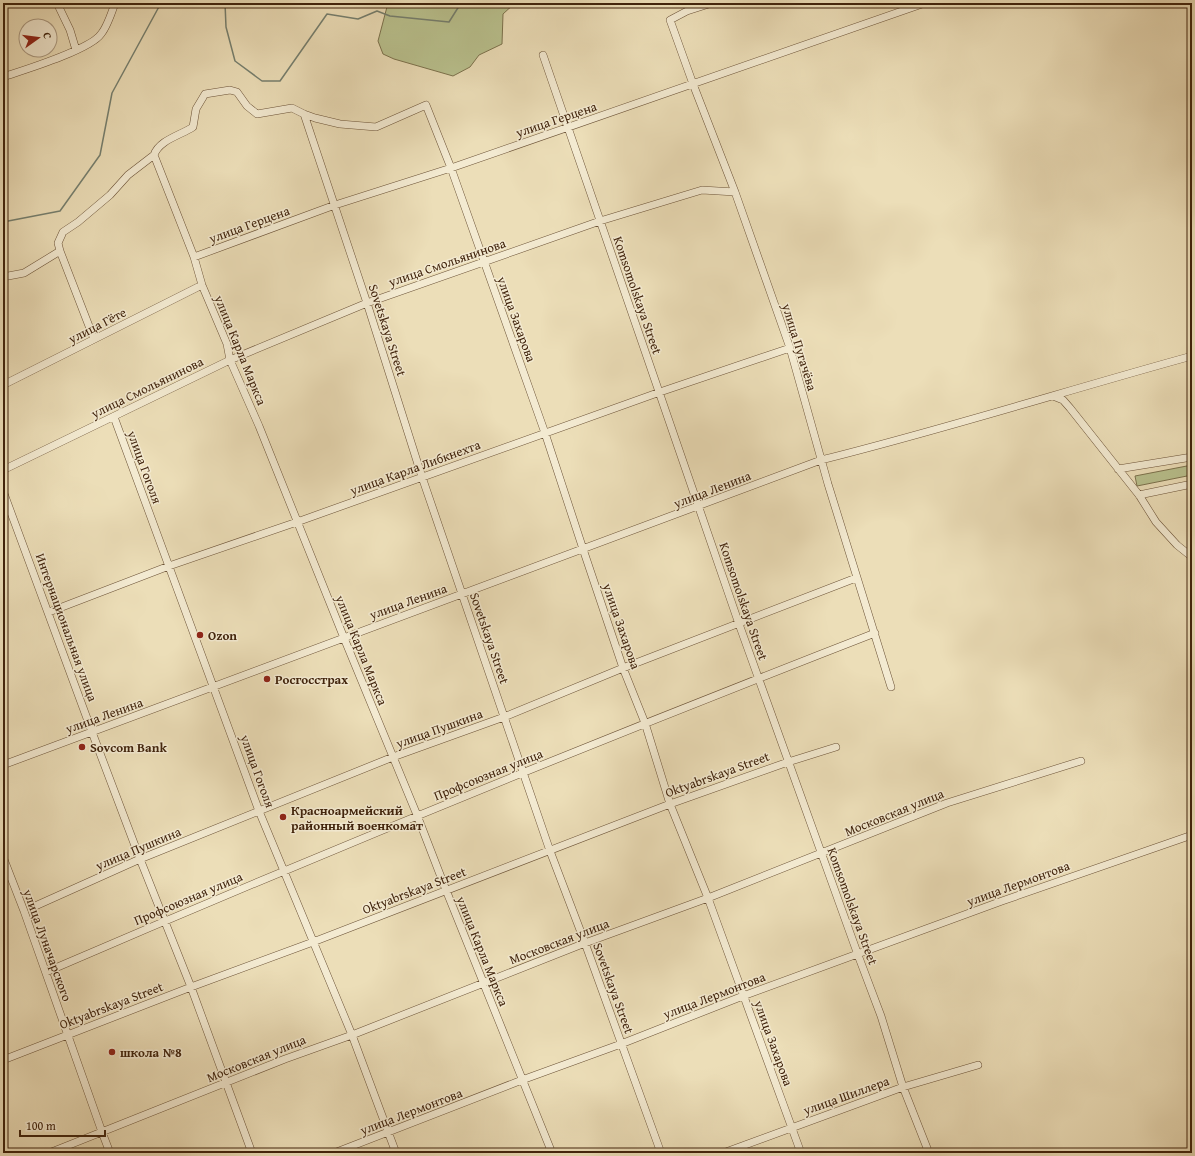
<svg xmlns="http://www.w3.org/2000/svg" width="1195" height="1156" viewBox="0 0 1195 1156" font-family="'Gentium Book Plus',serif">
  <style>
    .green { fill: #b9c18e; stroke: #7c724d }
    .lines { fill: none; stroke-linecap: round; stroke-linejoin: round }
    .stream { stroke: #757f6f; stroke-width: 1.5 }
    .minor-casing { stroke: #6b5237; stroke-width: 8 }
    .minor { stroke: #f3ead1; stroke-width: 7 }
    .poi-dot { fill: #8f2418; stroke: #f3ead1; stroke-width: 1.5 }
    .labels { text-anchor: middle; stroke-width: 3; stroke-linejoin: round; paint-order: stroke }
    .street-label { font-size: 13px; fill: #40230c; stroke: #f3ead1 }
    .poi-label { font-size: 13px; font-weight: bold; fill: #40230c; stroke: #f3ead1; text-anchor: start }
  </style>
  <rect width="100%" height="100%" fill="#ecdeb8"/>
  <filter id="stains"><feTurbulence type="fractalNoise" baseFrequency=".005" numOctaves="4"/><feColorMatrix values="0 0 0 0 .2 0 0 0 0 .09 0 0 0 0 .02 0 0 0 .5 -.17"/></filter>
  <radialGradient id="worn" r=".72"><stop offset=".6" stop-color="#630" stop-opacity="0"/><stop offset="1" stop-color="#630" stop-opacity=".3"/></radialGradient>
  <path class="green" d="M388 3H515L503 14 502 44 479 55 470 67 453 76 394 59 383 54 378 41Z
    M1192 465V475L1137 486 1135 476Z"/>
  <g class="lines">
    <path class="stream" d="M225 3 226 27 235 61 262 81H280L327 14 358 19 377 11 390 16 449 22 461 3
      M3 222 60 211 100 155 112 93 161 3"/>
    <defs>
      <path id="minor" d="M57 3 70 30 76 50
        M712 3 687 11 670 20 693 84 735 192 790 348 828 484 891 687
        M543 55 739 624 858 955 881 1016 903 1087 929 1153
        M3 77C24 70 90 50 101 34 107 27 112 12 115 3
        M304 114 315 118 340 124 376 127 426 105 451 168 545 433 583 549 623 668 645 723 670 804 708 898 801 1153
        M154 155 194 257 202 285 227 344 230 360 259 426 344 638 417 815 446 890 552 1153
        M194 257 335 205 451 168 925 3
        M3 277 24 273 60 251
        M94 339 60 251 58 243 63 232 78 222 110 195 128 175 154 155C159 140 181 135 193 127L196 109 205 94 230 90 237 92 247 106 257 114 292 108 304 114 367 303 422 477 550 851 585 943 661 1153
        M3 385 202 285
        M1053 396 1063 400 1070 408 1139 495 1156 522 1177 545 1192 557
        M114 417 259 811 352 1035 396 1153
        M1118 469 1192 457
        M3 470 230 360 367 303 600 221 702 190 735 192
        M3 491 95 740 140 859 191 987 252 1153
        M1139 495 1192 484
        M49 612 169 566 297 522 660 392 790 348
        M3 765 821 460C946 429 1068 390 1192 356
        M3 857 24 911 102 1132 110 1153
        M33 907 140 859 393 757 504 717 623 668 856 578
        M46 972C320 854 597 741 875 633
        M3 1060 191 987 313 942 670 804 788 762 836 747
        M49 1153 285 1059 352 1035 585 943 708 898 947 803 1081 761
        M334 1153 522 1080 621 1044 743 996 1002 901 1192 835
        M723 1153 903 1087 978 1065"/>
    </defs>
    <use href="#minor" class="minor-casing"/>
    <use href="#minor" class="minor"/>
  </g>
  <g class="poi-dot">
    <circle cx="200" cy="635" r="4"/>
    <circle cx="267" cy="679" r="4"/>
    <circle cx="82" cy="747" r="4"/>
    <circle cx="283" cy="817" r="4"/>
    <circle cx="112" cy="1052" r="4"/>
  </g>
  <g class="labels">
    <g class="street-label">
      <text transform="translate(556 119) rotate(-19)" y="5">улица Герцена</text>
      <text transform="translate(249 224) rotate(-20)" y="5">улица Герцена</text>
      <text transform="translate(447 262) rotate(-19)" y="5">улица Смольянинова</text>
      <text transform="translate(638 295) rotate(71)" y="5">Komsomolskaya Street</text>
      <text transform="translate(517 319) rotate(70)" y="5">улица Захарова</text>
      <text transform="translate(97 325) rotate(-27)" y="5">улица Гёте</text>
      <text transform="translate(388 330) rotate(72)" y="5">Sovetskaya Street</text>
      <text transform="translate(800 347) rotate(73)" y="5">улица Пугачёва</text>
      <text transform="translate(241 350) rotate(68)" y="5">улица Карла Маркса</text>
      <text transform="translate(147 387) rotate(-26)" y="5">улица Смольянинова</text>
      <text transform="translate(145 467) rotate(70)" y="5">улица Гоголя</text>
      <text transform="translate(415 467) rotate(-20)" y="5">улица Карла Либкнехта</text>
      <text transform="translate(712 489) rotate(-21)" y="5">улица Ленина</text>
      <text transform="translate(408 601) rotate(-20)" y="5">улица Ленина</text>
      <text transform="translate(744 601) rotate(71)" y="5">Komsomolskaya Street</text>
      <text transform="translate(622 626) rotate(71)" y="5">улица Захарова</text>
      <text transform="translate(67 627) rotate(70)" y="5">Интернациональная улица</text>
      <text transform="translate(490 638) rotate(71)" y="5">Sovetskaya Street</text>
      <text transform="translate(362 650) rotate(68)" y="5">улица Карла Маркса</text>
      <text transform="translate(104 715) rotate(-20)" y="5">улица Ленина</text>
      <text transform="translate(439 728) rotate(-20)" y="5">улица Пушкина</text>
      <text transform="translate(258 771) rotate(70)" y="5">улица Гоголя</text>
      <text transform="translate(488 774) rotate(-22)" y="5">Профсоюзная улица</text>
      <text transform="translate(717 774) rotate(-20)" y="5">Oktyabrskaya Street</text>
      <text transform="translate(894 812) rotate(-22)" y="5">Московская улица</text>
      <text transform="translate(138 848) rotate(-23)" y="5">улица Пушкина</text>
      <text transform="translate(1018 883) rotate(-20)" y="5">улица Лермонтова</text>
      <text transform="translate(414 890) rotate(-21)" y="5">Oktyabrskaya Street</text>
      <text transform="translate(188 898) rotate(-23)" y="5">Профсоюзная улица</text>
      <text transform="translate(853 906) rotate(70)" y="5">Komsomolskaya Street</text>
      <text transform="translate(559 941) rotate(-21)" y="5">Московская улица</text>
      <text transform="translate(48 945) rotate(70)" y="5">улица Луначарского</text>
      <text transform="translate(483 951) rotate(68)" y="5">улица Карла Маркса</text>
      <text transform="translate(614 988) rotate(70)" y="5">Sovetskaya Street</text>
      <text transform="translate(714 995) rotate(-21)" y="5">улица Лермонтова</text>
      <text transform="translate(111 1005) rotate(-21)" y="5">Oktyabrskaya Street</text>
      <text transform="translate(774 1043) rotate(70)" y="5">улица Захарова</text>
      <text transform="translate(256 1058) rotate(-22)" y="5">Московская улица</text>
      <text transform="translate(846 1095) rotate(-20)" y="5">улица Шиллера</text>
      <text transform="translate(411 1111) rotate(-21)" y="5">улица Лермонтова</text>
    </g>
    <g class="poi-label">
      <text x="208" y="640">Ozon</text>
      <text x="275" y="684">Росгосстрах</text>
      <text x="90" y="752">Sovcom Bank</text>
      <text x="291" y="815">Красноармейский<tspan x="291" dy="15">районный военкомат</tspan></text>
      <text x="120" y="1057">школа №8</text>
    </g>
  </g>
  <rect width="1195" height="1156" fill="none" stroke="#ecdeb8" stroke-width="16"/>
  <rect x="4" y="4" width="1187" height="1148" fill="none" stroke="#40230c" stroke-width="2"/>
  <rect x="8" y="8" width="1179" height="1140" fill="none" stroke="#40230c"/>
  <g transform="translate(38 38) rotate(76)"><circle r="19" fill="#f3ead1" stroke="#ab9a82"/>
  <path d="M0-3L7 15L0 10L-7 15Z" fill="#8f2418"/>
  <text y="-6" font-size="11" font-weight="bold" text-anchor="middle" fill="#40230c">С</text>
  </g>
  <path d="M20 1130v6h85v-6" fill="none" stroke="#40230c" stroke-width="2"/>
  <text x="26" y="1130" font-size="12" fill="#40230c" stroke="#f3ead1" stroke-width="3" paint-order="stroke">100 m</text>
  <rect width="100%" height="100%" filter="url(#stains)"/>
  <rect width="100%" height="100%" fill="url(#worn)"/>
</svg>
